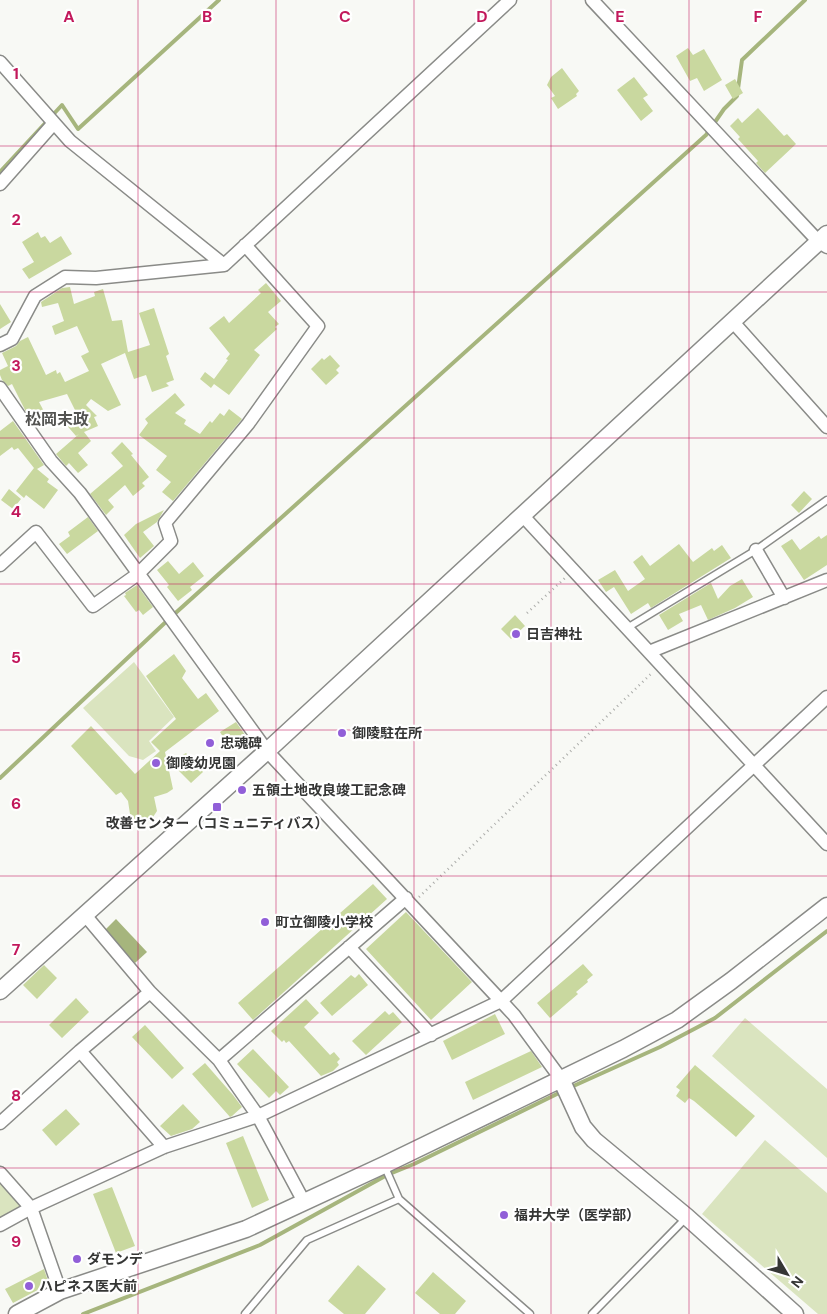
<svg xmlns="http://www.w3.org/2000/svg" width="827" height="1314" viewBox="0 0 827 1314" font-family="'DM Sans','Noto Sans JP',sans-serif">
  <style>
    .green { fill: #dae4bf }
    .water { fill: #a6b57d }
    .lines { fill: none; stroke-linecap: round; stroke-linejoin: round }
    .stream { stroke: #a6b57d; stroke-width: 4 }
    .building { fill: #c9d89f }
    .service-casing { stroke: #8a8b88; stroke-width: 9 }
    .minor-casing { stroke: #8a8b88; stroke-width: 15 }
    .tertiary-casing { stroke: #8a8b88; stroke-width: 19 }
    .path { stroke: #abaca9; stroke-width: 2.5; stroke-dasharray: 1 4; stroke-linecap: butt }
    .service { stroke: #fff; stroke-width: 6 }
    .minor { stroke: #fff; stroke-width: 12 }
    .tertiary { stroke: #fff; stroke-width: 16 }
    .grid { fill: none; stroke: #c2185b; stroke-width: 1; stroke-opacity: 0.55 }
    .poi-dot { fill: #915fd8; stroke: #fff; stroke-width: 2 }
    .labels { text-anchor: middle; stroke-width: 4.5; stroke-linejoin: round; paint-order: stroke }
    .poi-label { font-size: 14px; font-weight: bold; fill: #353635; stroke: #fff; text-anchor: start }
    .quarter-label { font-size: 16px; font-weight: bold; fill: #535351; stroke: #fff }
    .grid-label { font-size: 16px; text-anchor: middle; font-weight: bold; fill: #c2185b; stroke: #fff; stroke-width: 4.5; stroke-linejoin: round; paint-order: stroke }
  </style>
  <rect width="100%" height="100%" fill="#f8f9f5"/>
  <path class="green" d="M134 662 174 717 149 741 156 751 143 760 129 756 83 708Z
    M745 1018 827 1089V1158L712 1056Z
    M765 1140 827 1193V1314H818L702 1214Z
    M0 1173 31 1208 0 1225Z"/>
  <path class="water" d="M116 919 147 952 135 963 105 930Z"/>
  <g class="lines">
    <path class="stream" d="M0 172 62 105 78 129 219 0
      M0 778 170 618 706 135 724 109 737 96 742 60 805 0
      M569 1088 660 1047 715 1018 827 931
      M83 1314 260 1245 387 1175 414 1164 563 1091"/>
  </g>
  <path class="building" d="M688 48 693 55 704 49 722 80 704 91 697 78 690 81 676 56Z
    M562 68 579 91 576 94 577 96 558 109 551 98 555 96 547 85 551 77Z
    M634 77 648 95 643 98 653 111 641 121 617 90Z
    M735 79 743 93 733 99 725 85Z
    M758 108 784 136 787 134 796 144 765 173 756 163 758 161 738 139 740 137 730 126 738 118 742 123Z
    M38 232 41 238 45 236 50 243 61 236 72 254 29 279 22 269 34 262 22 242Z
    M266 283 281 301 268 312 279 324 275 327 277 329 254 350 260 355 229 395 214 384 211 388 200 379 205 372 214 379 228 360 226 359 230 354 209 328 224 316 229 323 261 293 258 290Z
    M70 287 74 304 95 296 94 292 103 289 112 321 122 320 128 352 150 345 139 313 154 308 169 354 166 356 174 380 166 383 169 386 152 392 146 375 134 379 125 353 101 364 121 405 108 411 91 399 86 405 97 416 94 417 98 426 84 432 91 441 78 453 88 465 78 473 69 463 66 466 56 454 79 434 76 436 63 421 75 410 67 394 39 402 47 417 35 424 26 412 12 384 8 386 2 380 0 375V370L8 366 2 353 16 346 20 341 28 337 46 375 56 370 57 374 60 372 65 382 89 371 81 356 89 352 77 326 55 335 52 326 64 321 58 303 42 307 41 302 62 288Z
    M0 304 11 322 0 329Z
    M330 355 340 366 336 370 339 373 326 385 311 369 322 358 324 360Z
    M175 393 185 405 175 413 186 420 184 424 200 434 210 421 212 423 220 413 224 416 229 409 242 419 173 501 162 492 171 482 156 470 167 456 139 435 148 423 145 419Z
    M13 421 44 465 37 469 49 479 47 482 58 490 44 509 26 495 24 498 16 491 34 468 18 448 14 450 12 447 0 456V431Z
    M122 442 133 454 131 455 149 477 142 483 145 486 133 496 125 485 108 500 114 507 106 515 90 494 123 466 111 453Z
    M9 489 21 499 13 509 1 500Z
    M804 491 812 499 799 513 791 505Z
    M164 510 157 522 143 532 154 546 140 558 124 535 136 524Z
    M88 517 98 531 67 554 59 544 70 536 68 532Z
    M827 535V565L804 580 781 546 792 539 800 550 819 536 821 539Z
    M679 544 693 562 712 548 714 551 722 545 731 558 651 608 648 603 631 614 614 587 606 592 598 580 615 570 628 591 645 579 633 562 642 555 650 566Z
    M168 561 179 574 193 562 204 576 190 587 192 590 178 601 167 587 169 585 157 570Z
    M742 579 753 597 735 608 708 620 701 605 679 614 683 621 668 630 659 615 711 583 718 599 730 586Z
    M137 585 153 607 143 615 139 610 136 612 124 596 126 595 125 593Z
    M515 615 525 626 511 639 501 629Z
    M174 654 186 671 182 678 198 699 206 693 219 711 165 752 173 789 167 793 154 797 157 811 153 817 148 820 143 821 134 819 130 814 128 801 121 792 116 795 71 746 91 726 135 774 160 751 151 742 176 719 146 676Z
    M236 722 248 739 231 750 220 732Z
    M186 753 203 772 191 783 170 762Z
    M373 884 387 899 253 1020 238 1003Z
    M406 912 472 982 431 1020 366 949Z
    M583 964 593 975 587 980 588 982 576 992 578 994 550 1018 537 1003Z
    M44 965 57 978 37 999 23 985Z
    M359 974 368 985 332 1016 320 1003 351 975 355 978Z
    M76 998 89 1012 62 1038 49 1025Z
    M306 999 319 1013 304 1027 330 1055 334 1052 340 1059 337 1062 339 1065 333 1071 321 1076 289 1041 286 1043 284 1040 282 1042 271 1031Z
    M385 1011 389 1015 393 1012 402 1022 366 1055 352 1041Z
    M495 1014 505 1034 452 1060 443 1041Z
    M145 1025 184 1068 172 1079 132 1037Z
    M253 1049 289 1087 280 1095 276 1091 269 1098 237 1064Z
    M531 1051 542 1067 473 1100 465 1082Z
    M205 1063 233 1095 242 1107 232 1116 230 1117 192 1074Z
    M695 1065 755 1116 736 1137 694 1101 689 1098 685 1103 676 1096 680 1090 676 1087Z
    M183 1104 200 1122 192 1129 171 1136 160 1126Z
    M66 1109 80 1124 56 1146 42 1130Z
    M243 1136 269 1200 252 1208 226 1143Z
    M112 1187 135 1246 116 1253 93 1194Z
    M358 1265 386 1289 365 1314H344L328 1301Z
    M44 1269 49 1284 13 1303 5 1289Z
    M433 1272 466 1301 455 1314H440L415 1293Z"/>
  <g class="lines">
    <defs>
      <path id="service" d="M627 628 756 550 827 500
        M384 1165 399 1199 530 1314
        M245 1314 307 1240 399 1199
        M592 1314 686 1218"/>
      <path id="minor" d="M592 0 819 242 827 247
        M0 62 70 141 224 265
        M0 184 54 123
        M733 322 827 427
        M0 345 12 339 35 296 65 277 96 278 224 265 510 0
        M0 388 51 461 80 493 267 751 501 1001 514 1015 561 1079
        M523 516 827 844
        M756 550 784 598
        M0 565 36 532 93 606 138 574 171 541 165 523 248 424 318 326 245 245
        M649 652 827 580
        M85 915 150 992 219 1060 258 1116 304 1202
        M349 947 431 1035
        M80 1051 164 1147
        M219 1060 406 898
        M0 1123 80 1051 150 992
        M0 1173 31 1208 60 1291
        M0 1225 31 1208 164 1147 258 1116 501 1001 827 697"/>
      <path id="tertiary" d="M0 991 267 751 827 234
        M561 1079 583 1127 594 1140 687 1217 795 1314
        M17 1314 60 1291 246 1229 384 1165 623 1049 677 1020 731 981 827 906"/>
    </defs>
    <use href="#service" class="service-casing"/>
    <use href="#minor" class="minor-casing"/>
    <use href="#tertiary" class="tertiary-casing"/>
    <path class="path" d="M527 613 565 578
      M419 897 653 672"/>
    <use href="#service" class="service"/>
    <use href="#minor" class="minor"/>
    <use href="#tertiary" class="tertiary"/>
  </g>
  <path class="grid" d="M138 0V1314M276 0V1314M414 0V1314M551 0V1314M689 0V1314M0 146H827M0 292H827M0 438H827M0 584H827M0 730H827M0 876H827M0 1022H827M0 1168H827"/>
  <g class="poi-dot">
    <circle cx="516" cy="634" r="5"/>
    <circle cx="342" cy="733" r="5"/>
    <circle cx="210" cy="743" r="5"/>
    <circle cx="156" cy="763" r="5"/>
    <circle cx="242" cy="790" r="5"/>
    <rect x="212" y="802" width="10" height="10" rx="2.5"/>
    <circle cx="265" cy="922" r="5"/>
    <circle cx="504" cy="1215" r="5"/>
    <circle cx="77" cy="1259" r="5"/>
    <circle cx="29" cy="1286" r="5"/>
  </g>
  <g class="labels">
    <g class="poi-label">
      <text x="526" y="639">日吉神社</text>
      <text x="352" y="738">御陵駐在所</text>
      <text x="220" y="748">忠魂碑</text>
      <text x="166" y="768">御陵幼児園</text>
      <text x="252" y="795">五領土地改良竣工記念碑</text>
      <text x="217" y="828" text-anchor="middle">改善センター（コミュニティバス）</text>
      <text x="275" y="927">町立御陵小学校</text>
      <text x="514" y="1220">福井大学（医学部）</text>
      <text x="87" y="1264">ダモンデ</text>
      <text x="39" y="1291">ハピネス医大前</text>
    </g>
    <g class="quarter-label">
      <text x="57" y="425">松岡末政</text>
    </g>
  </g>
  <g class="grid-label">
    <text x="69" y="22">A</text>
    <text x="207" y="22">B</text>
    <text x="345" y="22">C</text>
    <text x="482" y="22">D</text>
    <text x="620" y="22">E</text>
    <text x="758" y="22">F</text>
    <text x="16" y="79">1</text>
    <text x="16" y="225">2</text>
    <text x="16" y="371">3</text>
    <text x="16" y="517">4</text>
    <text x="16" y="663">5</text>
    <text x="16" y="809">6</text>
    <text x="16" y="955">7</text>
    <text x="16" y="1101">8</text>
    <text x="16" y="1247">9</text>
  </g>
  <g transform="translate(787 1274) rotate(128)" stroke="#ffffff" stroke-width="4" paint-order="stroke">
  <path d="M0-4L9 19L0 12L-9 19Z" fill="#353635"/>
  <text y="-8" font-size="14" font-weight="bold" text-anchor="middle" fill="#353635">N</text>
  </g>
</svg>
